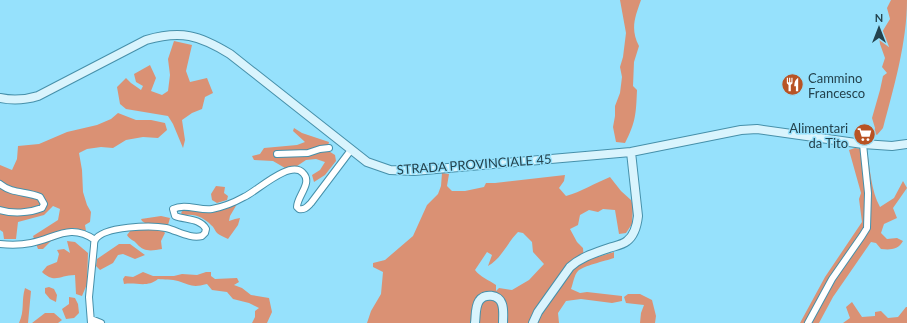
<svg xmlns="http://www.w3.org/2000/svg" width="907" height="323" viewBox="0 0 907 323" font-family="Lato,sans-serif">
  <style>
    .green { fill: #da9174; fill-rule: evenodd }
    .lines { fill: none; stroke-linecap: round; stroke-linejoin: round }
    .street-casing { stroke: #4690aa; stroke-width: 8 }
    .secondary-casing { stroke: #4690aa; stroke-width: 10 }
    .street { stroke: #fff; stroke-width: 6 }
    .secondary { stroke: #d9f4fd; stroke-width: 8 }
    .labels { text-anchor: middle; stroke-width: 3; stroke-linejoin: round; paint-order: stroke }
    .poi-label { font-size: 13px; fill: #23424d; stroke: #96e1fc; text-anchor: start }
    .street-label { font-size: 13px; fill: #23424d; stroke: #96e1fc }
  </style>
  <rect width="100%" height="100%" fill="#96e1fc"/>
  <path class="green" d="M620 0H641C635 17 630 29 639 46L634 62 633 86 637 90C636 113 636 122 625 143L616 142 613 127 615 116V106L620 93 622 77 620 67 623 57 626 33Z
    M891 0H907C907 42 894 87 883 128L877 135 874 133 875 128 872 118 880 90 883 76 887 73 882 67 885 58 880 44 879 37 890 19 887 8Z
    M174 41 192 45 186 71 190 82 207 78 213 93 205 97 202 109 192 113 182 120 185 140 183 148 173 124 168 116 126 109 120 104 117 87 126 78 131 83 141 90 143 86 136 82 134 74 150 65 156 78 151 91 162 95 168 91 170 75 168 59Z
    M118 113 136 120H151L165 123 167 130 158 138 143 137 126 140 113 148 101 147 87 149 79 153 82 170 83 192 87 205 91 212 90 222 85 225 86 231 74 228 63 237 51 241 43 249H38L33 236 58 220 60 209 53 206 44 215 18 222 16 239H4L3 232 0 230V165L12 170 17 159 18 146 39 144 67 132 97 125 111 119Z
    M294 128 302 133 329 142 327 150 335 155 336 161 325 175 314 182 312 175 320 170 325 162 316 159 306 160 297 166 285 168 273 161 254 160 252 156 260 154 264 148 297 145 305 142 293 131Z
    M855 148 867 150C870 168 871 191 880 207L894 198 903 181 907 188 893 208 897 218 884 224 881 233 887 239 897 238 903 241C898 250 890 250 881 249L876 243 871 242 833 297 819 323H800L825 277 862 222 859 199 861 193 849 150Z
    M442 173 449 174 447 186 452 191H465L484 187 486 183H495L565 175 564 181 559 188 566 196C581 192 595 183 610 177L621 191 631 200 633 206 632 224 626 233 619 234 615 210 603 209 598 212 589 210 580 215 578 225 570 229 577 242 583 248 584 261 614 252V258C605 261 583 266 578 271 574 275 573 284 571 289L580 293 587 292 622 296V301L612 303 581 299 566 301 558 313 559 323H367L371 311 381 294 383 272 373 267V263L385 260 413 236 427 205 438 194 441 186ZM518 232 523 233 532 242 533 252 544 264 529 280 512 290 499 288 496 291V285C489 280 480 277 475 270L487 252 492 255 488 266C502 258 507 243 518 232Z
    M216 186 225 187 224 193 228 196 227 200 217 203 212 200 211 194Z
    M237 204 230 216 229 221 235 219 240 218 238 225 228 239C224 237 219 235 217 233 215 231 214 227 211 225 205 218 192 212 183 216L181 213 183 210 205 212Z
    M161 216 170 218 168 225 145 223 142 221 141 219Z
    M162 229 165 233 161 241 162 249C151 251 144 252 137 244 134 240 130 240 127 235L131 230Z
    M67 241 75 242 88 253 87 284 82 296 76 294 75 275C60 275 55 284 42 272L47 266 57 262 59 254 57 250 64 249 70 253Z
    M119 244H130L145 255 135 259 123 254 118 255 113 263 100 270 96 266 97 259Z
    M143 272 153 276H174L182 274 197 275 206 272H211V276L215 279 237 278 239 282 234 285 242 288 251 295 269 298 272 312 267 323H252L255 317V311L259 308 249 303 233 299 227 292 212 290 207 284C192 288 191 285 178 281 172 279 164 280 158 279 147 288 137 282 124 284L123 279 125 276 133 277Z
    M49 287 54 289 57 295 56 302 50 299 45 293V288Z
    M25 288 31 291 28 323H19C25 310 21 301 25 288Z
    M628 294H640L652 300 656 316 655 323H640L641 313 644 305 626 303 624 297Z
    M69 297 75 298 78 304 79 313 74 318 66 319 62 309 69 304Z
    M852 302 862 317 875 316V312L881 311 888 318 898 317 906 307H907V323H843L850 318 846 307Z
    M45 313H54L62 320 58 323H32Z"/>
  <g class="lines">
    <defs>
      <path id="street" d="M277 154 308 153 320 149 329 148
        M0 184C12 194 26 191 40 197L44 204 42 208C29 213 13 214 0 210
        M0 244C10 245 21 245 31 243 56 238 70 223 95 240
        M91 319 101 323
        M91 323 89 297 94 246C94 244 94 242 95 240 103 226 152 225 166 228 178 231 190 239 202 236L205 233 206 229C200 218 185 220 175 216L173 209C185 203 200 211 212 209 223 207 235 202 244 197 256 192 290 159 303 173 313 183 297 196 297 207L299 209C305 210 307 207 311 203L351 150
        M808 323 832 279 862 236 867 228 868 193 863 144"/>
      <path id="secondary" d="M0 98C14 101 25 100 38 96L146 40C181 30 199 35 230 54L367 162 390 170 414 171 631 152 741 130 757 129 863 144 892 146 907 144
        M475 323C476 316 475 307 479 301 484 293 499 294 502 304 504 310 503 317 503 323
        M533 323 538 312 570 267C581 257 595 253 609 248 615 246 622 245 627 241 635 235 637 225 638 216L631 152"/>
    </defs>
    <use href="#street" class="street-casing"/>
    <use href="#secondary" class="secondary-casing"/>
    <use href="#street" class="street"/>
    <use href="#secondary" class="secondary"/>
  </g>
  <defs>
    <symbol id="restaurant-disc" viewBox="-11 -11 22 22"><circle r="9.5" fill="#b85324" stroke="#96e1fc"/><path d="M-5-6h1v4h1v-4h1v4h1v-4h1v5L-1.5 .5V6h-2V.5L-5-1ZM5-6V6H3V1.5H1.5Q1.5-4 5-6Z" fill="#fff"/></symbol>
    <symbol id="supermarket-disc" viewBox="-11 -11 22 22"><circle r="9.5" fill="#b85324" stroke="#96e1fc"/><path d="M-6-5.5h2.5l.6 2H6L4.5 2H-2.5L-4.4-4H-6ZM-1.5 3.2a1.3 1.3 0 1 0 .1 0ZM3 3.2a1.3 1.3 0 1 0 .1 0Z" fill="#fff"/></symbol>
  </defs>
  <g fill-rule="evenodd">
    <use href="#restaurant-disc" x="780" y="72" width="25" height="25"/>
    <use href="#supermarket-disc" x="852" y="122" width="25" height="25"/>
  </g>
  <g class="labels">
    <g class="poi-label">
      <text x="808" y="83">Cammino<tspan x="808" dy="15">Francesco</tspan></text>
      <text x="848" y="133" text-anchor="end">Alimentari<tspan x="848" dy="15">da Tito</tspan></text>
    </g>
    <g class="street-label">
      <text transform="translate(474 164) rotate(-4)" y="5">STRADA PROVINCIALE 45</text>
    </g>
  </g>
  <g transform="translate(879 28)" stroke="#96e1fc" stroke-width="3" paint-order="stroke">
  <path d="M0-3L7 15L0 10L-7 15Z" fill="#23424d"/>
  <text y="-6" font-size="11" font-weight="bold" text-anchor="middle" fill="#23424d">N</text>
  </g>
</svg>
